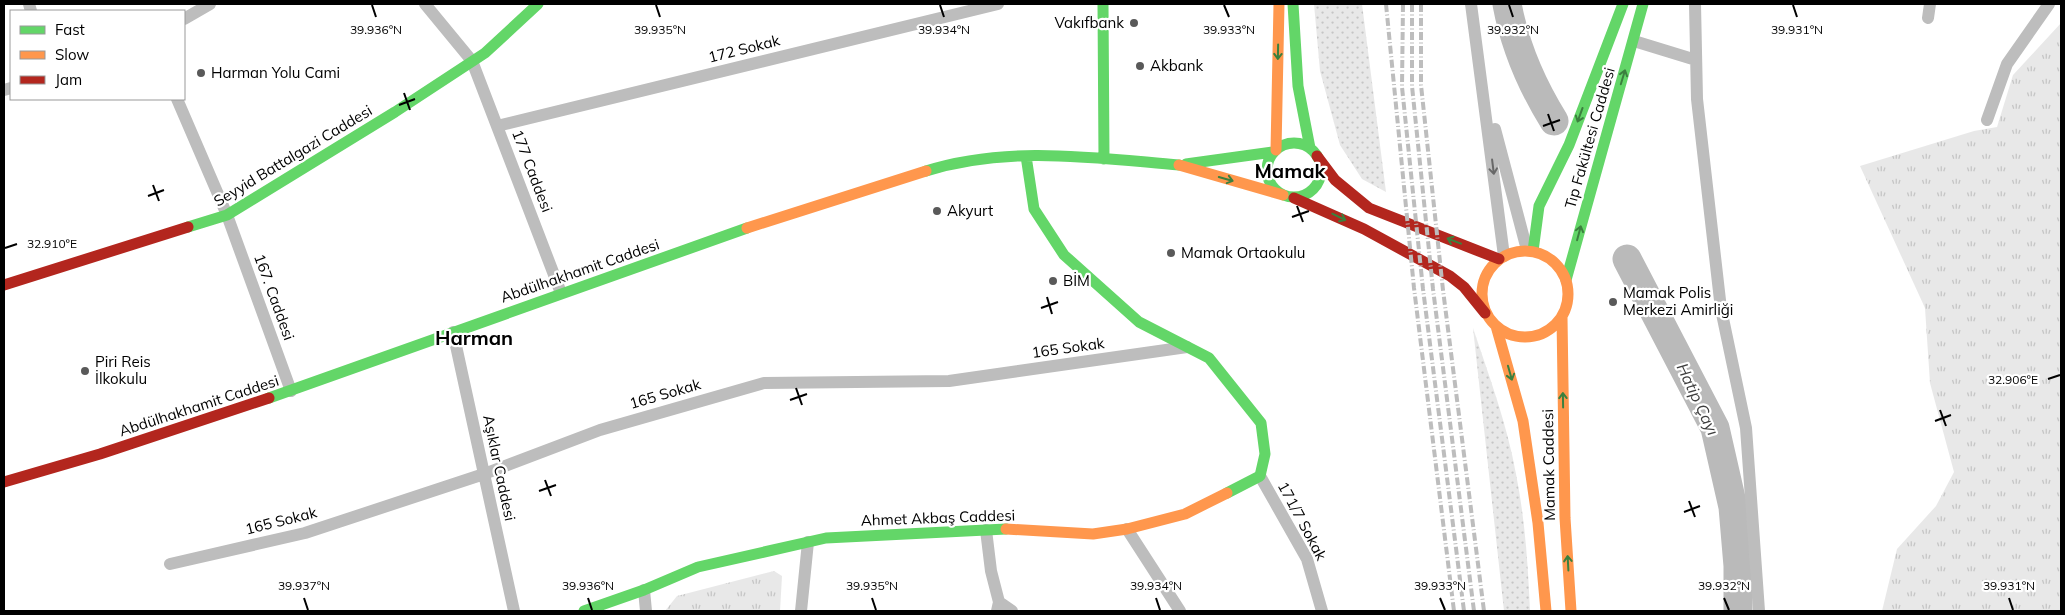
<svg xmlns="http://www.w3.org/2000/svg" width="2065" height="615" viewBox="0 0 2065 615" font-family="Mulish,sans-serif">
  <style>
    .grass { fill: url(#grass-dots) }
    .park { fill: url(#park-tufts) }
    .lines { fill: none; stroke-linecap: round; stroke-linejoin: round }
    .river { stroke: #bababa; stroke-width: 29 }
    .street { stroke: #bdbdbd; stroke-width: 12 }
    .fast { stroke: #63d668; stroke-width: 11 }
    .slow { stroke: #ff974d; stroke-width: 11 }
    .jam { stroke: #b3261e; stroke-width: 11 }
    .rail { stroke: #bdbdbd; stroke-width: 4; stroke-dasharray: 8 2.5 1 2.5; stroke-linecap: butt }
    .oneway { stroke: #3b803e }
    .oneway2 { stroke: #686868 }
    .ticks { fill: none; stroke: #000; stroke-width: 2 }
    .poi-dot { fill: #595959; stroke: #fff; stroke-width: 2 }
    .labels { text-anchor: middle; stroke-width: 4.5; stroke-linejoin: round; paint-order: stroke }
    .poi-label { font-size: 15px; fill: #000; stroke: #fff; text-anchor: start }
    .street-label { font-size: 15px; fill: #000; stroke: #fff }
    .water-label { font-size: 16px; font-style: italic; fill: #3e3e3e; stroke: #fff }
    .district-label { font-size: 20px; font-weight: bold; fill: #000; stroke: #fff }
    .ticks-label { font-size: 12px; text-anchor: middle; fill: #000; stroke: #fff; stroke-width: 4.5; stroke-linejoin: round; paint-order: stroke }
  </style>
  <defs>
    <pattern id="grass-dots" width="8" height="8" patternUnits="userSpaceOnUse" patternTransform="scale(1.25)"><rect width="8" height="8" fill="#e8e8e8"/><path d="M2 2h.1M6 6h.1" fill="none" stroke="#c5c5c5" stroke-width="1.8" stroke-linecap="round"/></pattern>
    <pattern id="park-tufts" width="24" height="20" patternUnits="userSpaceOnUse" patternTransform="scale(1.25)"><rect width="24" height="20" fill="#e8e8e8"/><path d="M3 7l-1-3M5 7V3M7 7l1-3M15 17l-1-3M17 17v-4M19 17l1-3" fill="none" stroke="#c5c5c5"/></pattern>
  </defs>
  <rect width="100%" height="100%" fill="#fff"/>
  <path class="grass" d="M1314 4H1362L1386 192 1362 179 1340 145 1320 71Z
    M1473 328C1489 376 1507 424 1516 474 1525 519 1528 565 1530 611H1504Z"/>
  <path class="park" d="M2061 23V611H1882L1897 549 1936 506 1954 472 1930 383 1925 308 1860 166 1974 131 1997 127 2013 75Z
    M774 571 782 576 780 611H665L677 596Z"/>
  <g class="lines">
    <path class="river" d="M1507 4C1515 47 1531 84 1554 121
      M1627 259 1715 428 1733 507 1738 566V611"/>
    <path class="street" d="M29 4 31 11
      M425 4 472 61 561 293
      M1471 4 1504 256
      M1695 4 1697 99 1721 309 1746 428 1759 611
      M1928 18 1930 4
      M184 19 210 4
      M1634 41 1696 60
      M4 90 11 88
      M177 99 227 215 291 391
      M1987 120 2007 64 2049 4
      M497 126 998 4
      M1495 129 1527 250
      M453 332 514 611
      M1260 476 1307 559 1322 611
      M1127 529 1180 611
      M986 530 991 571 999 602 997 611
      M170 564 305 533 484 474 600 430 764 383 949 381 1187 347
      M644 590 646 611
      M999 602 1012 611
      M801 611 808 542"/>
    <path class="fast" d="M1103 4 1104 159
      M1293 4 1298 86 1310 148
      M1267 170a27 27 0 1 1 54 0a27 27 0 1 1-54 0Z
      M1026 156 1034 209 1064 255 1139 322 1209 358 1261 423 1265 454 1260 476 1227 493
      M1186 164 1273 152
      M926 171C1008 145 1095 158 1179 165
      M188 227 227 215 395 112 485 53 538 4
      M1533 251 1539 206 1569 145 1623 4
      M1566 280 1643 4
      M269 398 747 228
      M584 611 644 590 698 567 826 538 1006 529"/>
    <path class="slow" d="M1276 150 1279 4
      M1179 165 1283 195
      M747 228 926 171
      M1482 294a43 43 0 1 1 86 0a43 43 0 1 1-86 0Z
      M1562 317 1565 518 1571 611
      M1496 326 1523 421 1538 523 1546 611
      M1006 529 1093 534 1127 529 1185 514 1227 493"/>
    <path class="jam" d="M1317 156 1335 180 1369 208 1499 259
      M1294 198 1364 229 1450 276 1464 287 1485 313
      M4 285 188 227
      M4 482 100 454 269 398"/>
    <path class="rail" d="M1386 4 1414 288 1454 611
      M1403 4 1402 87 1423 289 1464 611
      M1412 4V86L1433 289 1474 611
      M1421 4V85L1443 290 1484 611"/>
  </g>
  <defs><path id="oneway-shaft" d="M-6 0H5M1.5-3L5.5 0L1.5 3" fill="none" stroke-width="1.6" stroke-linecap="round" stroke-linejoin="round" transform="scale(1.25)"/></defs>
  <g class="oneway">
    <use href="#oneway-shaft" transform="translate(1278 52) rotate(91)"/>
    <use href="#oneway-shaft" transform="translate(1623 77) rotate(-73)"/>
    <use href="#oneway-shaft" transform="translate(1580 115) rotate(110)"/>
    <use href="#oneway-shaft" transform="translate(1226 179) rotate(16)"/>
    <use href="#oneway-shaft" transform="translate(1339 217) rotate(26)"/>
    <use href="#oneway-shaft" transform="translate(1579 233) rotate(-75)"/>
    <use href="#oneway-shaft" transform="translate(1454 241) rotate(-159)"/>
    <use href="#oneway-shaft" transform="translate(1510 373) rotate(74)"/>
    <use href="#oneway-shaft" transform="translate(1563 400) rotate(-91)"/>
    <use href="#oneway-shaft" transform="translate(1568 563) rotate(-93)"/>
  </g>
  <use class="oneway2" href="#oneway-shaft" transform="translate(1493 167) rotate(83)"/>
  <path class="ticks" d="M372 5 376 17M656 5 660 17M940 5 944 17M1224 5 1229 17M1509 5 1513 17M1793 5 1797 17M404 93 410 110M399 105 415 99M1548 114 1554 131M1543 126 1560 120M153 185 159 201M148 196 164 190M1297 206 1303 222M1292 217 1309 211M5 248 17 244M1047 297 1052 314M1041 308 1058 302M2048 379 2060 375M796 388 802 405M790 400 807 394M1940 410 1946 426M1935 421 1951 415M545 480 551 496M539 491 556 485M1689 501 1695 517M1684 512 1700 506M304 598 308 610M588 598 592 610M872 598 876 610M1156 598 1160 610M1440 598 1445 610M1724 598 1729 610M2009 598 2013 610"/>
  <g class="poi-dot">
    <circle cx="1134" cy="23" r="5"/>
    <circle cx="1140" cy="66" r="5"/>
    <circle cx="201" cy="73" r="5"/>
    <circle cx="937" cy="211" r="5"/>
    <circle cx="1171" cy="253" r="5"/>
    <circle cx="1053" cy="281" r="5"/>
    <circle cx="1613" cy="302" r="5"/>
    <circle cx="85" cy="371" r="5"/>
  </g>
  <g class="labels">
    <g class="poi-label">
      <text x="1124" y="28" text-anchor="end">Vakıfbank</text>
      <text x="1150" y="71">Akbank</text>
      <text x="211" y="78">Harman Yolu Cami</text>
      <text x="947" y="216">Akyurt</text>
      <text x="1181" y="258">Mamak Ortaokulu</text>
      <text x="1063" y="286">BİM</text>
      <text x="1623" y="298">Mamak Polis<tspan x="1623" dy="17">Merkezi Amirliği</tspan></text>
      <text x="95" y="367">Piri Reis<tspan x="95" dy="17">İlkokulu</tspan></text>
    </g>
    <g class="street-label">
      <text transform="translate(744 49) rotate(-14)" y="5">172 Sokak</text>
      <text transform="translate(1590 138) rotate(-74)" y="5">Tıp Fakültesi Caddesi</text>
      <text transform="translate(293 156) rotate(-31)" y="5">Seyyid Battalgazi Caddesi</text>
      <text transform="translate(532 171) rotate(69)" y="5">177 Caddesi</text>
      <text transform="translate(580 271) rotate(-19)" y="5">Abdülhakhamit Caddesi</text>
      <text transform="translate(274 297) rotate(70)" y="5">167. Caddesi</text>
      <text transform="translate(1068 348) rotate(-8)" y="5">165 Sokak</text>
      <text transform="translate(665 394) rotate(-16)" y="5">165 Sokak</text>
      <text transform="translate(199 406) rotate(-18)" y="5">Abdülhakhamit Caddesi</text>
      <text transform="translate(1549 465) rotate(-91)" y="5">Mamak Caddesi</text>
      <text transform="translate(499 468) rotate(78)" y="5">Aşıklar Caddesi</text>
      <text transform="translate(938 518) rotate(-2)" y="5">Ahmet Akbaş Caddesi</text>
      <text transform="translate(281 521) rotate(-14)" y="5">165 Sokak</text>
      <text transform="translate(1302 521) rotate(62)" y="5">171/7 Sokak</text>
    </g>
    <g class="water-label">
      <text transform="translate(1698 399) rotate(65)" y="6">Hatip Çayı</text>
    </g>
    <g class="district-label">
      <text x="1290" y="178">Mamak</text>
      <text x="474" y="345">Harman</text>
    </g>
  </g>
  <g class="ticks-label">
    <text x="1797" y="34">39.931°N</text>
    <text x="376" y="34">39.936°N</text>
    <text x="660" y="34">39.935°N</text>
    <text x="944" y="34">39.934°N</text>
    <text x="1229" y="34">39.933°N</text>
    <text x="1513" y="34">39.932°N</text>
    <text x="52" y="248">32.910°E</text>
    <text x="2013" y="384">32.906°E</text>
    <text x="304" y="590">39.937°N</text>
    <text x="588" y="590">39.936°N</text>
    <text x="872" y="590">39.935°N</text>
    <text x="1156" y="590">39.934°N</text>
    <text x="1440" y="590">39.933°N</text>
    <text x="1724" y="590">39.932°N</text>
    <text x="2009" y="590">39.931°N</text>
  </g>
  <rect width="2065" height="615" fill="none" stroke="#000000" stroke-width="10"/>
  <rect x="10" y="10" width="175" height="90" fill="#ffffff" stroke="#999999"/>
  <rect x="20" y="26" width="25" height="8" fill="#63d668" stroke="#999999"/>
  <text x="55" y="35" font-size="15" fill="#000000">Fast</text>
  <rect x="20" y="51" width="25" height="8" fill="#ff974d" stroke="#999999"/>
  <text x="55" y="60" font-size="15" fill="#000000">Slow</text>
  <rect x="20" y="76" width="25" height="8" fill="#b3261e" stroke="#999999"/>
  <text x="55" y="85" font-size="15" fill="#000000">Jam</text>
</svg>
